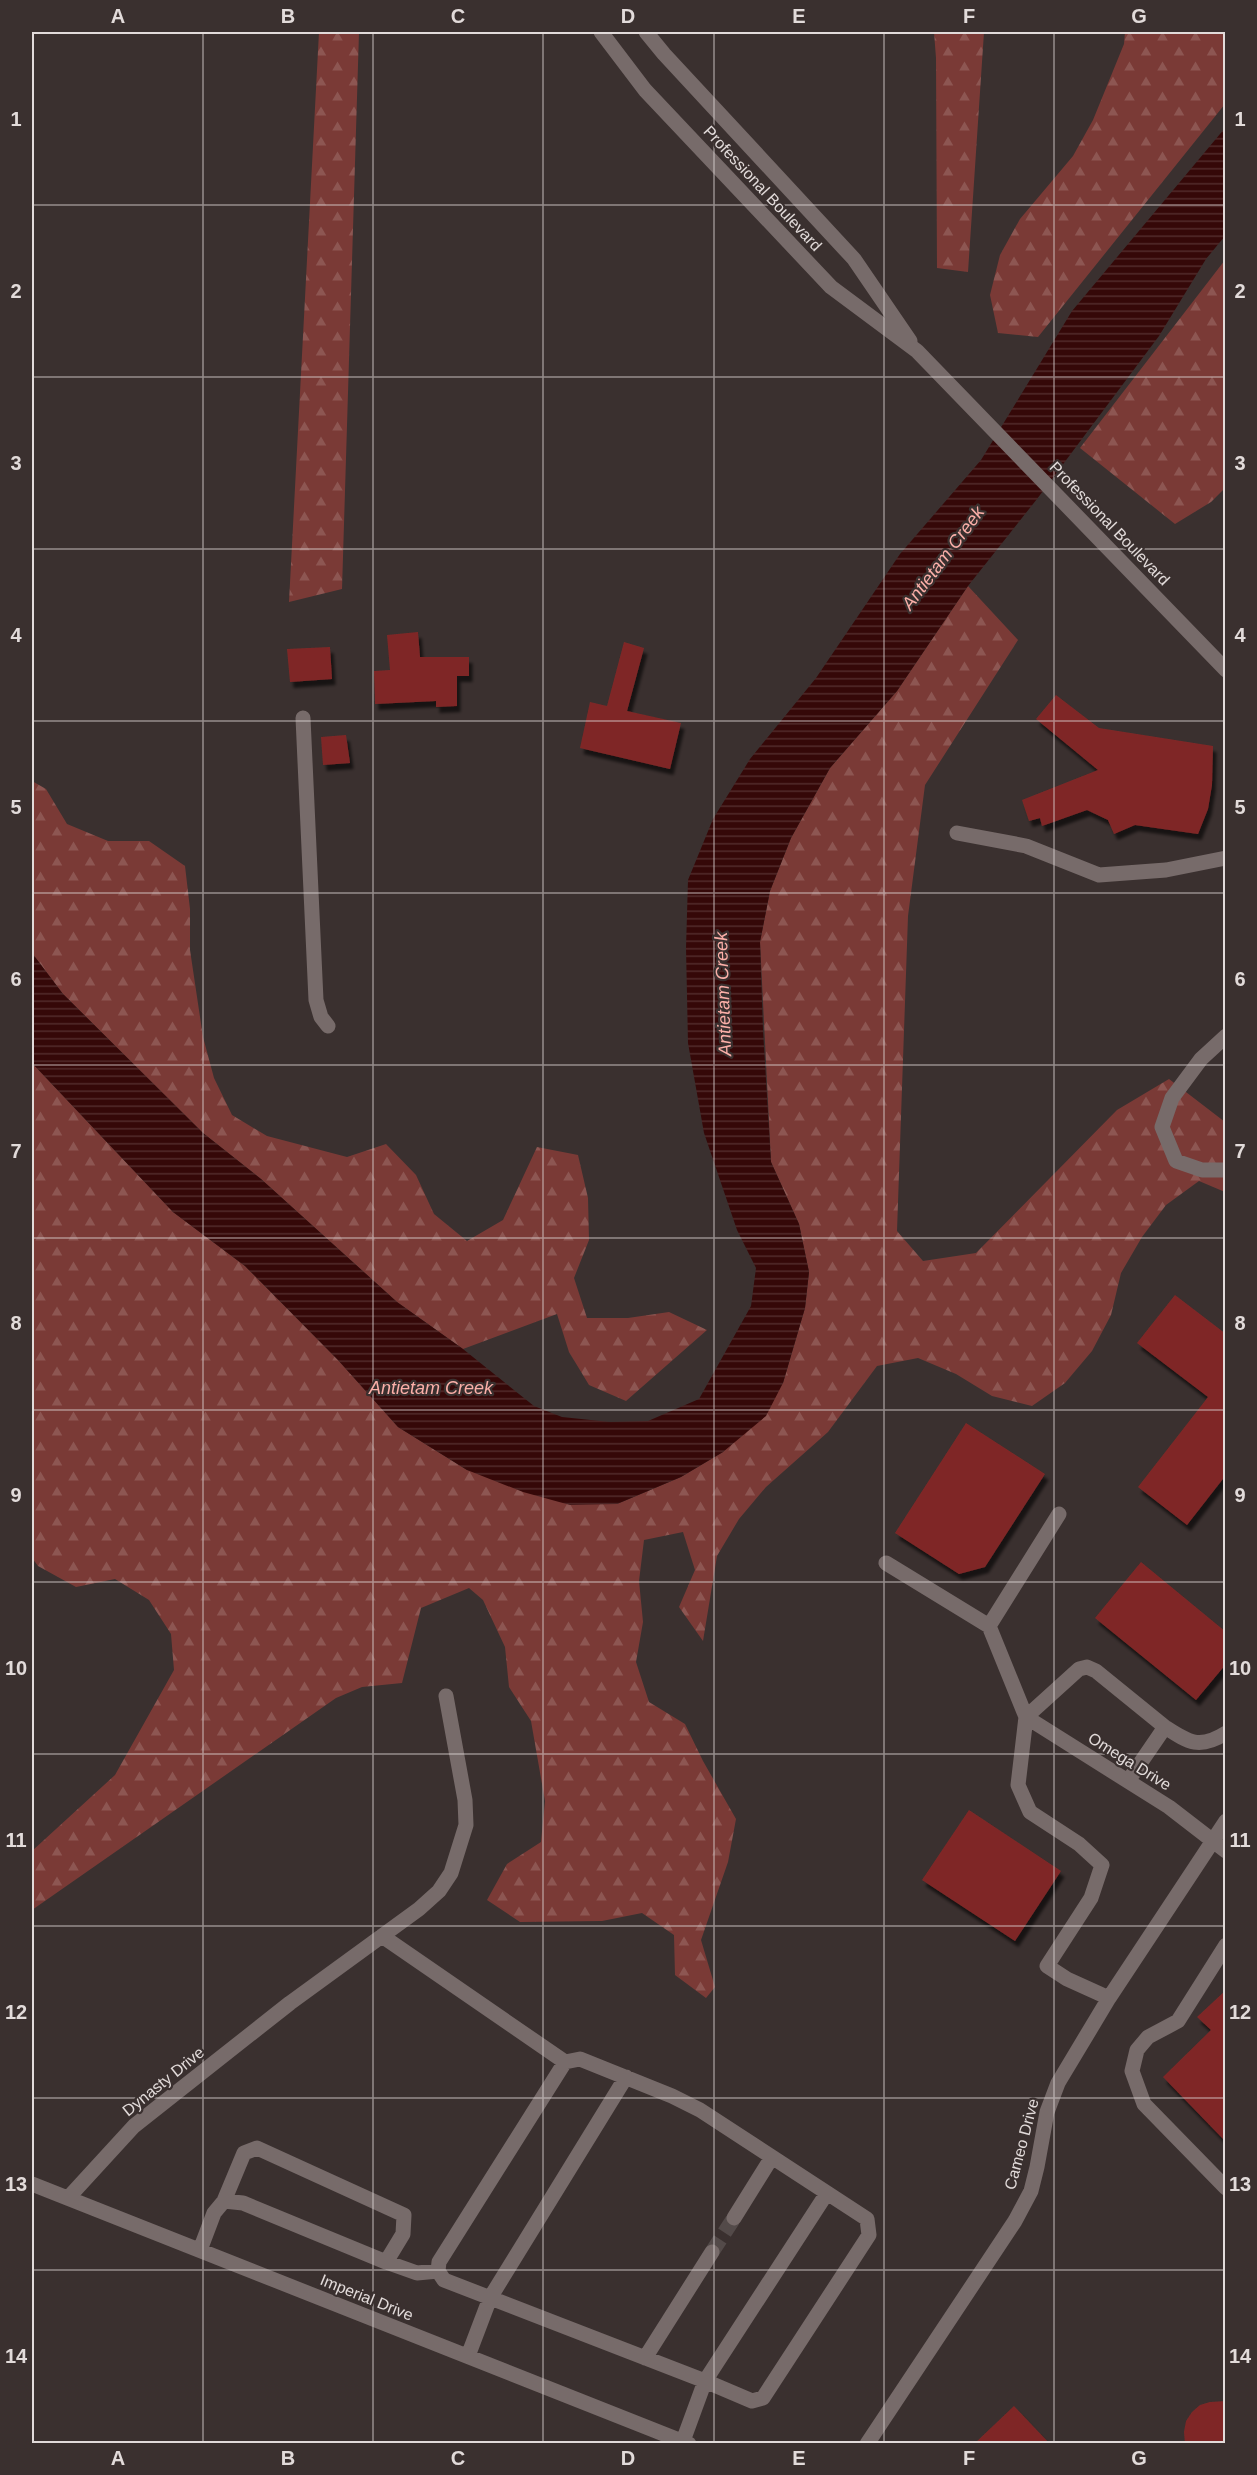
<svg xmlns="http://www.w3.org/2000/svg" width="1257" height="2475" viewBox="0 0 1257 2475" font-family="Helvetica,sans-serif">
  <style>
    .forest { fill: url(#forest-firs) }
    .water { fill: url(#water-rules) }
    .building { fill: #7f2827; filter: url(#shadow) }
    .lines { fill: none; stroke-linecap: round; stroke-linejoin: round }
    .minor-tunnel { stroke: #534a49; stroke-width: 15; stroke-dasharray: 15 8; stroke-linecap: butt }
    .minor { stroke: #776b6a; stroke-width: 15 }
    .grid { fill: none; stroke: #e2dbda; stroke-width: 1.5; stroke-opacity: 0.55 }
    .labels { text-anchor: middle; stroke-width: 4.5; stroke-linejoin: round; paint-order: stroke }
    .street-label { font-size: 16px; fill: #e2dbda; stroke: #3a302f }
    .water-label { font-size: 18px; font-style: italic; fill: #fbafa8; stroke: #3a302f }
    .neatline { fill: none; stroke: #e2dbda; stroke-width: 2 }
    .grid-label { font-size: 20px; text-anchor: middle; font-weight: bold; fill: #e2dbda }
  </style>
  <defs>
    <pattern id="forest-firs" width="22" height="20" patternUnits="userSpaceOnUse" patternTransform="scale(1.5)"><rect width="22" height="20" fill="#7a3a36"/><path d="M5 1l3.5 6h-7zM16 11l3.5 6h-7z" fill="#8d5652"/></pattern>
    <pattern id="water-rules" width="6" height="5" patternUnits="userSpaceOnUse" patternTransform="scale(1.5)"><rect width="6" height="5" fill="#350808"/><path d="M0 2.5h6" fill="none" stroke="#522b2b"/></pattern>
    <filter id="shadow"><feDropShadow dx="3.5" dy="6" stdDeviation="1.5" flood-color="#0009"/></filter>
  </defs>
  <rect width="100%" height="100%" fill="#3a302f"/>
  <path class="forest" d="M319 32H359L342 589 289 602Z
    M934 32H984L968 272 937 268 936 58Z
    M1125 32H1225V104L1038 337 998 333 990 295 1000 255 1020 219 1073 156 1093 120 1124 44Z
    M1225 260V488L1211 502 1175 524 1080 448Z
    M968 586 1018 640 925 785 908 916 897 1231 923 1261 976 1253 1117 1110 1169 1079 1225 1122V1192L1199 1181 1166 1205 1142 1237 1121 1273 1111 1315 1092 1351 1065 1383 1032 1406 992 1396 956 1374 918 1358 877 1366 828 1432 766 1487 739 1519 717 1556 703 1641 679 1607 695 1570 683 1532 644 1540 639 1581 643 1622 636 1662 649 1702 685 1724 703 1761 736 1819 728 1862 701 1940 715 1987 706 1998 675 1975 674 1935 642 1913 602 1921 520 1922 487 1900 507 1864 541 1842 545 1801 531 1721 509 1687 505 1647 483 1600 469 1588 421 1608 402 1683 362 1687 336 1698 32 1910V1851L115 1775 174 1670 171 1634 149 1600 115 1579 76 1587 38 1566 32 1558V1063L173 1212 245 1266 338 1360 398 1427 467 1470 617 1504 681 1477 723 1452 783 1383 805 1308 809 1272 799 1224 771 1162 760 942 770 891 791 838 830 768 897 691Z
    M32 781 46 789 67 824 108 841H149L185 866 190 909V950L203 1037 214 1078 232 1115 267 1136 347 1157 386 1144 416 1175 434 1214 467 1241 503 1220 537 1147 578 1155 588 1198 589 1240 574 1278 587 1318H628L669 1312 707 1330 626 1401 589 1385 569 1352 557 1314 463 1349 397 1302 261 1179 203 1133 63 994 32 953Z"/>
  <path class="water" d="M1225 128V236L1206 259 1159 336 1037 499 968 586 897 691 830 768 791 838 770 891 760 942 763 1030 771 1162 799 1224 809 1272 805 1308 783 1383 766 1416 723 1452 681 1477 617 1504 570 1505 523 1492 467 1470 398 1427 338 1360 245 1266 173 1212 32 1063V953L63 994 203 1133 261 1179 397 1302 463 1349 534 1406 562 1417 610 1422 648 1421 699 1399 751 1306 756 1268 737 1230 704 1133 688 1043 686 948 688 880 713 819 750 759 816 678 900 554 981 460 1072 311Z"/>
  <path class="building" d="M418 632 420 657H469V676H457V706L436 707V701L375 704 374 671 390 670 387 635Z
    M624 642 644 648 627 711 681 723 670 769 580 748 590 702 607 706Z
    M330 647 332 679 290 682 287 649Z
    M1056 695 1099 728 1213 746 1212 785 1208 809 1198 834 1135 825 1114 834 1108 820 1087 810 1042 826 1040 818 1029 821 1022 800 1098 770 1036 719Z
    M346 735 350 763 323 765 321 737Z
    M1175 1295 1226 1334V1475L1187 1525 1138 1487 1208 1397 1137 1343Z
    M966 1423 1045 1474 985 1567 959 1574 895 1533Z
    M1141 1562 1226 1632V1664L1196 1700 1095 1618Z
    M969 1810 1061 1871 1015 1941 922 1880Z
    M1226 1990V2142L1163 2077 1211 2030 1197 2017Z
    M1226 2401V2444H1185L1184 2432 1186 2421 1192 2412 1200 2405 1210 2402Z
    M1014 2406 1050 2444H974Z"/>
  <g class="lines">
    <path class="minor-tunnel" d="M712 2252 734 2218"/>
    <path class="minor" d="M601 32 645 90 831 287 917 351 1226 670
      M646 32 664 54 854 259 910 341
      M303 718 316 1000 321 1017 328 1026
      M957 833 1026 846 1099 875 1166 870 1226 858
      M1226 1036 1201 1059 1172 1098 1162 1127 1176 1161 1202 1170H1226
      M1059 1514 989 1626 1026 1717 1018 1785 1030 1812 1079 1844 1102 1865 1091 1898 1047 1966 1067 1979 1109 1998
      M886 1563 989 1626
      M1026 1717 1079 1669 1087 1667 1096 1671 1165 1727 1128 1781
      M1026 1717 1169 1807 1226 1851
      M1165 1727C1188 1742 1199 1750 1226 1733
      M382 1936 565 2062
      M1226 1945 1178 2021 1148 2037 1137 2050 1132 2071 1144 2104 1226 2188
      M32 2184 689 2444
      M68 2198 134 2126 290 2003 419 1909 439 1891 451 1873 466 1825 465 1800 446 1696
      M224 2201 244 2153 257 2148 404 2215 403 2234 386 2262
      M734 2218 772 2157
      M200 2250 214 2213 224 2201 243 2203 386 2262 417 2273 438 2271
      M468 2356 490 2298 626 2077
      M645 2358 712 2252
      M683 2441 705 2381 752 2401 763 2398 869 2235 867 2219 700 2110 672 2096 580 2059 565 2062 439 2262 438 2271 444 2280 705 2381 827 2193
      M867 2444 1015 2221 1031 2191 1037 2167 1047 2112 1058 2083 1109 1998 1226 1821"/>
  </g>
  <path class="grid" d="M203 32V2444M373 32V2444M543 32V2444M714 32V2444M884 32V2444M1054 32V2444M32 205H1226M32 377H1226M32 549H1226M32 721H1226M32 893H1226M32 1065H1226M32 1238H1226M32 1410H1226M32 1582H1226M32 1754H1226M32 1926H1226M32 2098H1226M32 2270H1226"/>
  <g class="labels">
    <g class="street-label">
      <text transform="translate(763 188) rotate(47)" y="6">Professional Boulevard</text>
      <text transform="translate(1110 523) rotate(46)" y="6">Professional Boulevard</text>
      <text transform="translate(1130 1761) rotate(32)" y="6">Omega Drive</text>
      <text transform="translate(163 2081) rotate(-39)" y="6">Dynasty Drive</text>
      <text transform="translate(1021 2144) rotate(-75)" y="6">Cameo Drive</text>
      <text transform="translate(367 2297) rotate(22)" y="6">Imperial Drive</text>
    </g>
    <g class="water-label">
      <text transform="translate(943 558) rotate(-53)" y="6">Antietam Creek</text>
      <text transform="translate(723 994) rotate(-92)" y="6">Antietam Creek</text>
      <text x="431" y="1394">Antietam Creek</text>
    </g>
  </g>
  <rect width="1257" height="2475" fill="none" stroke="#3a302f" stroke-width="66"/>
  <rect x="33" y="33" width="1191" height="2409" class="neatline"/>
  <g class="grid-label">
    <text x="118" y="23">A</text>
    <text x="288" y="23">B</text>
    <text x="458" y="23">C</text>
    <text x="628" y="23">D</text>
    <text x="799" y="23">E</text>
    <text x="969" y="23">F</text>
    <text x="1139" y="23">G</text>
    <text x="16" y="126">1</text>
    <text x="1240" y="126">1</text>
    <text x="16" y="298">2</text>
    <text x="1240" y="298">2</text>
    <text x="16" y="470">3</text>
    <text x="1240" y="470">3</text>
    <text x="16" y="642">4</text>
    <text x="1240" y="642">4</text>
    <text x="16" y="814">5</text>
    <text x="1240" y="814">5</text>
    <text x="16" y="986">6</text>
    <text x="1240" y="986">6</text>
    <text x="16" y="1158">7</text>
    <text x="1240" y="1158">7</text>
    <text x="16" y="1330">8</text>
    <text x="1240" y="1330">8</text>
    <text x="16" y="1502">9</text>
    <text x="1240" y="1502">9</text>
    <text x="16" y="1675">10</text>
    <text x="1240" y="1675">10</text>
    <text x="16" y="1847">11</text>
    <text x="1240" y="1847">11</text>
    <text x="16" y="2019">12</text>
    <text x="1240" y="2019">12</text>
    <text x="16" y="2191">13</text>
    <text x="1240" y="2191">13</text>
    <text x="16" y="2363">14</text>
    <text x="1240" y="2363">14</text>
    <text x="118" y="2465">A</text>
    <text x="288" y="2465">B</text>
    <text x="458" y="2465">C</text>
    <text x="628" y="2465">D</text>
    <text x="799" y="2465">E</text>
    <text x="969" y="2465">F</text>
    <text x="1139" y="2465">G</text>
  </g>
</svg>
